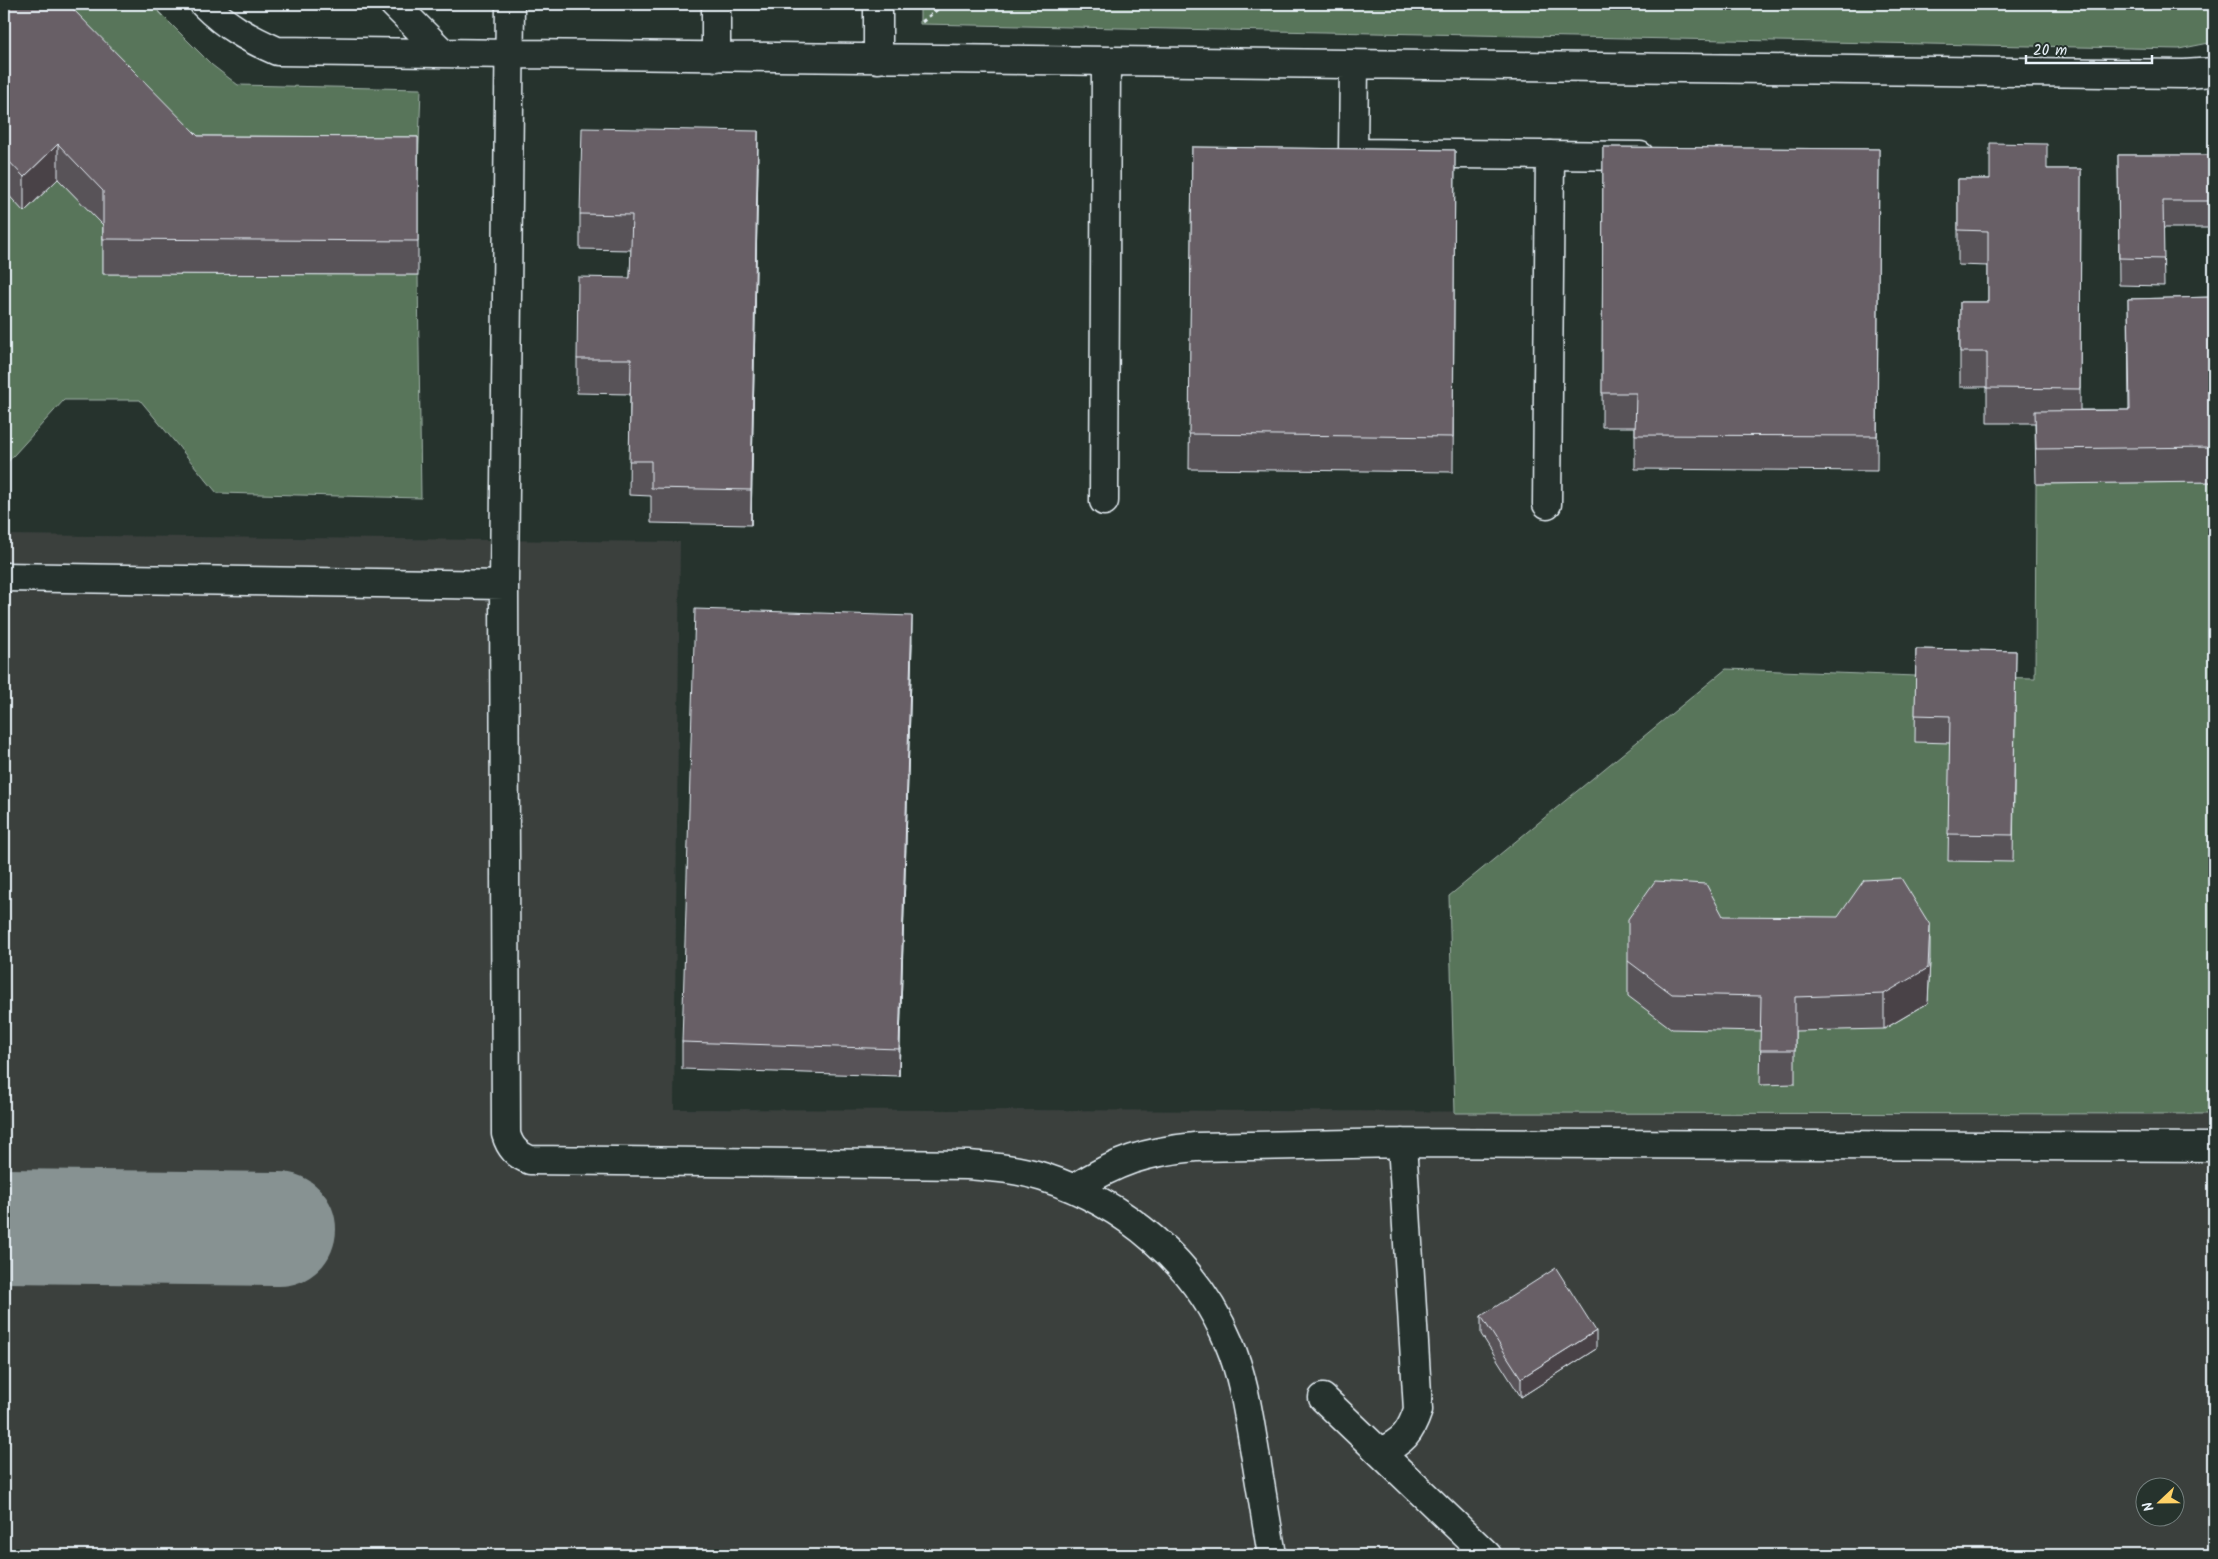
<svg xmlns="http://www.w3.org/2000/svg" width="2218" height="1559" viewBox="0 0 2218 1559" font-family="Kalam,sans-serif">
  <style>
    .built { fill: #3a403e; fill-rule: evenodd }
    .green { fill: #59745a; stroke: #a0b2a9 }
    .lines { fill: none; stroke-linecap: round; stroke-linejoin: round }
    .taxiway { stroke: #879292; stroke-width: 114 }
    .minor-casing { stroke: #e8f1f8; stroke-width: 31 }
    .path { stroke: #e8f1f8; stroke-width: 3; stroke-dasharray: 4 4; stroke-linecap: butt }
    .minor { stroke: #26332d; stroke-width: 28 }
    .wall { fill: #595258; stroke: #e8f1f8 }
    .shaded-wall { fill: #494247; stroke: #e8f1f8 }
    .building { fill: #685f66; stroke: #e8f1f8 }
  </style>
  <rect width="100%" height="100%" fill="#26332d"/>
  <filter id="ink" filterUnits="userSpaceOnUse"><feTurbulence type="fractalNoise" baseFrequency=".02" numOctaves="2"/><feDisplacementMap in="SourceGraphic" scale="10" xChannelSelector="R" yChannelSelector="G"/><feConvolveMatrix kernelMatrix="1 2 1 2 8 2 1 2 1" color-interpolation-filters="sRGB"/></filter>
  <g filter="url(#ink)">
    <path class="built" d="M4 535 680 542 674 1109 2214 1114V1555H4ZM2146 1486H2176V1516H2146Z"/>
    <path class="green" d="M33 4H151L212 65 238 85 421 89 418 171 198 170Z
      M920 4H2214V42L2179 49 920 24Z
      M58 179 103 225V274L418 275 421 498 217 493 140 400H64L4 466V190L25 211Z
      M2214 482V1114L1455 1113 1449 896 1726 669 1916 676 2035 678 2036 484Z"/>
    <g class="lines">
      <path class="taxiway" d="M4 1226 279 1229"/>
      <defs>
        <path id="minor" d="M204 4C226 26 249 39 277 51L2184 74 2214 72
          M394 4 443 53
          M510 4 504 585 506 1134C510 1148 517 1155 530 1160L968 1165C993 1167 1018 1169 1043 1177 1124 1203 1196 1263 1229 1343 1243 1376 1248 1412 1254 1447 1260 1483 1266 1519 1272 1555
          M716 4V57
          M878 59V4
          M1354 64 1353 153 1640 156
          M1104 501 1106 61
          M1547 504 1550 155
          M4 577 504 585
          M1075 1188C1117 1161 1145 1152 1195 1147L1402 1143 2214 1147
          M1323 1398 1487 1555
          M1381 1452C1403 1441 1410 1434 1418 1410L1402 1143"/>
      </defs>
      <use href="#minor" class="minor-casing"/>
      <path class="path" d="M922 22 944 4"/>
      <use href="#minor" class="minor"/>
    </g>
    <path class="wall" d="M4 4 198 136 418 137V275L103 274V225L58 179 24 212 4 190Z
      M1192 147 1455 150 1453 472 1189 469Z
      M1603 147 1879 149 1877 471 1635 469V427H1602Z
      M2118 155H2214V228H2163L2164 286 2119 285Z
      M758 166 751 525 651 523V496L629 495 630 394 577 393V359L630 278 631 250 580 249V214Z
      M2047 169H2081L2080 410H2129L2128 299 2214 297V482L2036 484 2035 423H1987V387H1960V302H1988V266L1958 265V179H1990Z
      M912 643 899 1076 682 1069V1042Z
      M1916 649 2016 651 2013 862 1948 861 1950 743 1915 742Z
      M1723 916 1930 960 1928 1003 1884 1029 1795 1031V1084L1760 1085 1761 1031 1672 1029 1628 996V961Z
      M1481 1316 1596 1349 1521 1397 1481 1334Z"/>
    <path class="shaded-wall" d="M758 131V166L751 525V490Z
      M58 144V179L24 212V177Z
      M912 616V643L899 1076V1049Z
      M1930 925V960L1928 1003 1884 1029V994Z
      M1596 1331V1349L1521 1397V1378Z"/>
    <path class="building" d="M4 4H68L198 136 418 137V241L103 239V191L58 144 24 177 4 156Z
      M582 128 758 131 751 490 651 488V461H629L631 359H577L578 277 630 278 632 215 580 214Z
      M1990 143 2047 144V169H2081L2080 389 1987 388V352H1960V302H1988V231L1958 230V179H1990Z
      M1192 147 1455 150 1453 437 1189 434Z
      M1603 147 1879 149 1877 436 1635 435 1636 393H1602Z
      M2118 155H2214V201H2163L2164 259 2119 258Z
      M2214 297V447L2036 449 2035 411 2130 410 2128 299Z
      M695 609 912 616 899 1049 682 1042Z
      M1916 649 2016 651 2013 835 1948 834 1950 716 1915 715Z
      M1901 878 1930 925 1928 968 1884 994 1795 997V1050H1760L1761 996 1672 994 1628 961V919L1655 881 1706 884 1723 916 1838 917 1864 880Z
      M1556 1268 1596 1331 1521 1378 1481 1316Z"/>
  </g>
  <rect width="2218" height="1559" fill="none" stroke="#26332d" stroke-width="20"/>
  <rect x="10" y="10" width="2198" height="1539" fill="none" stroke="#e8f1f8" stroke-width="2" filter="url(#ink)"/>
  <g transform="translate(2160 1502) rotate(248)"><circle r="24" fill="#26332d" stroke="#747f7e"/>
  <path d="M0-4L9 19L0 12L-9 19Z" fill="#ffd166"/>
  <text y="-8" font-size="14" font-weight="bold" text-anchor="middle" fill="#e8f1f8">N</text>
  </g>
  <path d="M2026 55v8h126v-8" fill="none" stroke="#e8f1f8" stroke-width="2.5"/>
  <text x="2033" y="55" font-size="15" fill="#e8f1f8" stroke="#26332d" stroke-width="4" paint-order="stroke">20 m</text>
</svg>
